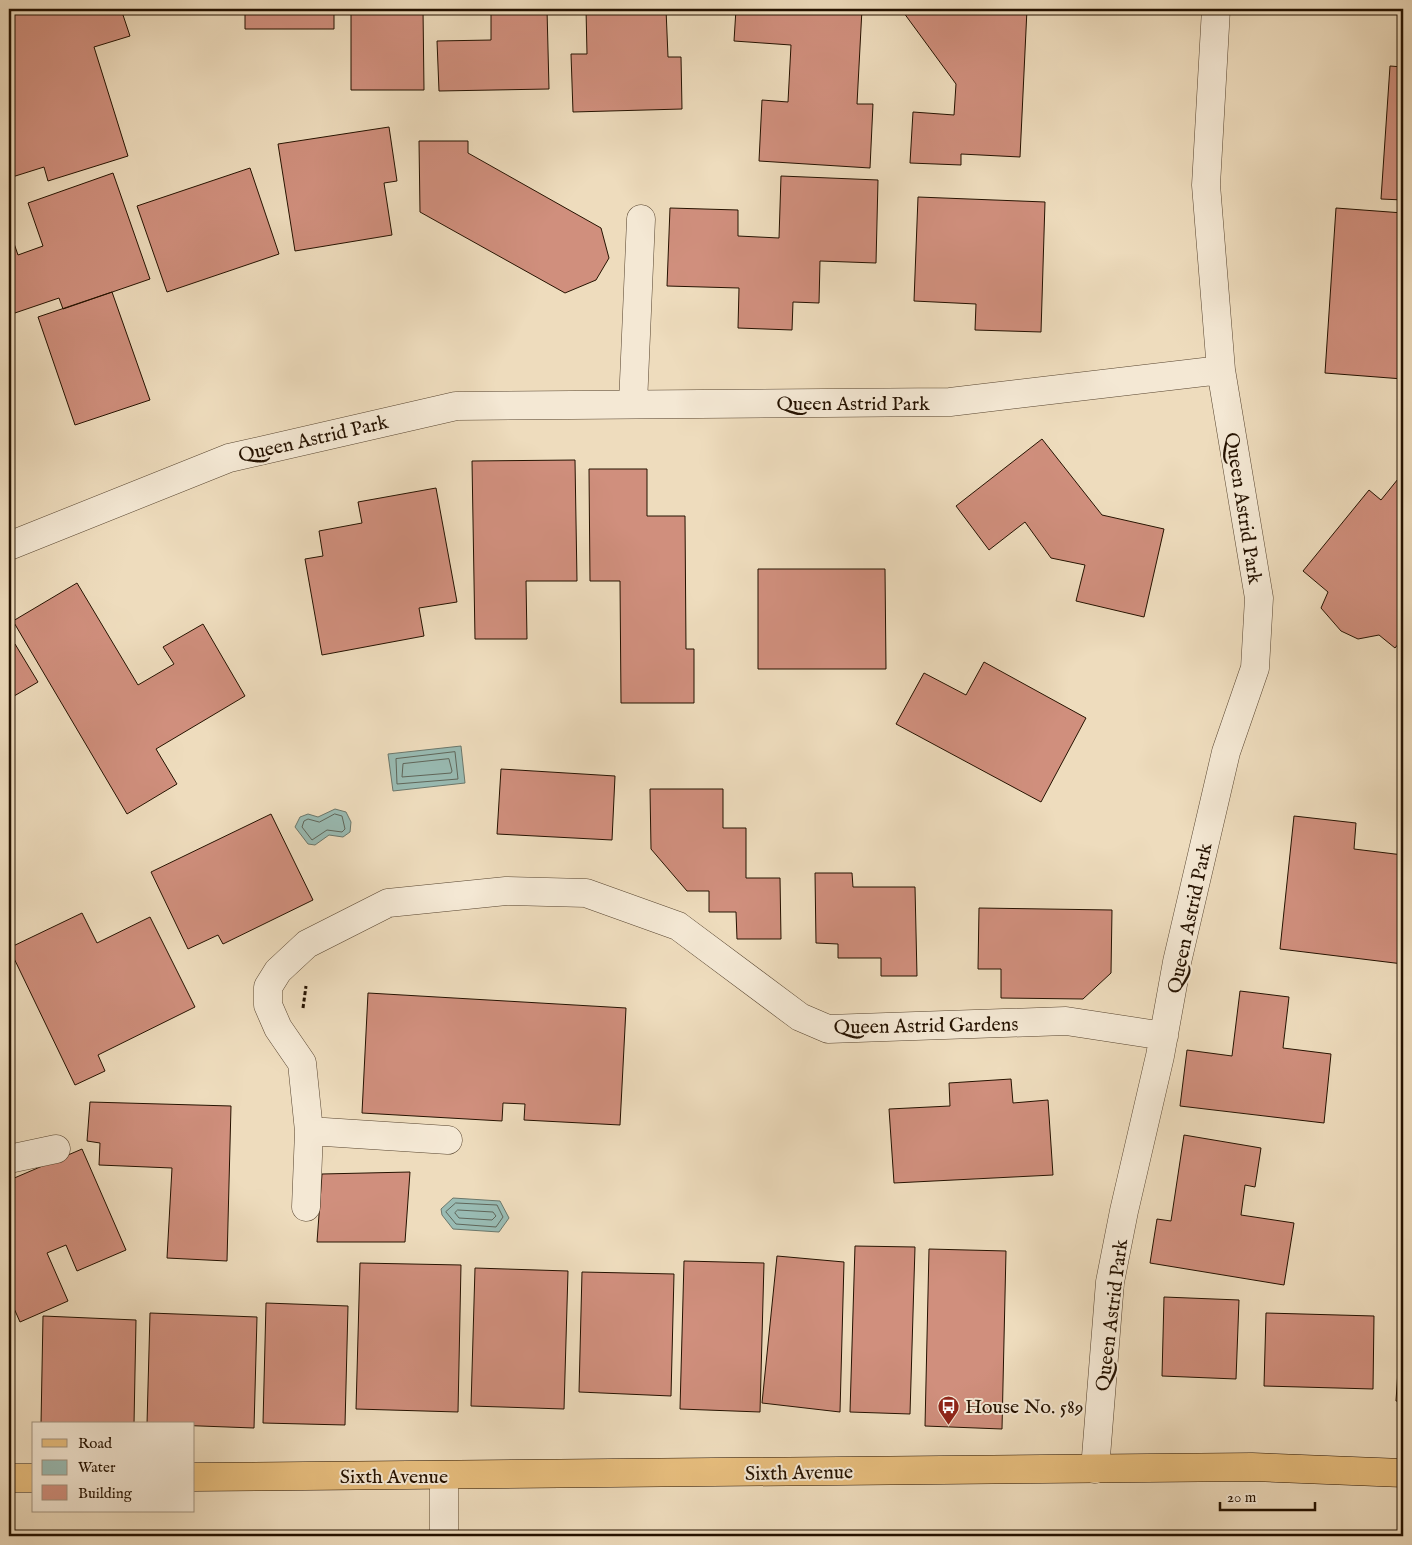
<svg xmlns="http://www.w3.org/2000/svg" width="1412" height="1545" viewBox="0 0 1412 1545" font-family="'IM FELL English',serif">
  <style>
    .water { fill: #99bbb3; stroke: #6b776b }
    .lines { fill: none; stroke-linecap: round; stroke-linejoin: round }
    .shore { stroke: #5f665a; stroke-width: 1 }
    .building { fill: #d08f7d; stroke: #251200 }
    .minor-casing { stroke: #57442f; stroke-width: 29 }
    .major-casing { stroke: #251200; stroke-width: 29 }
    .path { stroke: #251200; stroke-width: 3; stroke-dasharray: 4 2.5; stroke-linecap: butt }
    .minor { stroke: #f4e8d4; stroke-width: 28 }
    .major { stroke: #e7be7e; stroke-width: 28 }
    .labels { text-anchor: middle; stroke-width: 4; stroke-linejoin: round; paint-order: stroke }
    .street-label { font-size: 20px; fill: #251200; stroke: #f4e8d4 }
    .poi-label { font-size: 20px; fill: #251200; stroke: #f4e8d4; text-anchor: start }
  </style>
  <rect width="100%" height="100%" fill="#eedcbd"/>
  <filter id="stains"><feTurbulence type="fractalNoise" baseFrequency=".004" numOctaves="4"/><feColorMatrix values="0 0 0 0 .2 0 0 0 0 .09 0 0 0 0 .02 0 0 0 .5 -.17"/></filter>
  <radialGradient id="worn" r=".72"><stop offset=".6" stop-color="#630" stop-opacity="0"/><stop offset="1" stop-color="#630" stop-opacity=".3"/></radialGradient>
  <path class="water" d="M461 746 465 783 393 791 388 754Z
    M335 809 346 812 351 822 350 832 343 837 329 835 315 845 308 844 295 827 300 817 308 814 318 817Z
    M453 1198 500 1201 509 1218 499 1232 453 1229 442 1215 441 1209Z"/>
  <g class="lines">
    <path class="shore" d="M455 752 458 779 397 784 396 759Z
      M449 759 452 771 451 773 402 777 403 764Z
      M335 814 342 816 345 829 342 832 327 830 312 840 302 827 304 821 308 819 319 822Z
      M456 1203 497 1205 503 1217 496 1227 456 1224 446 1212Z
      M458 1210 493 1212 496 1216 492 1220 459 1218 455 1213Z"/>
  </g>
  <path class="building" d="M24 9H121L130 36 94 47 128 156 48 181 44 167 9 178V14Z
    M245 9H334V29H245Z
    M351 9H423L424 90H351Z
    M437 9H547L549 89 439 91 437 41 491 40V11L437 12Z
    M586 9H666L668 57H681L682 109 573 112 571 54H587Z
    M736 9H862L857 104H873L870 168 759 161 762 100 788 102 791 45 734 41Z
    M901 9H1027L1020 157 961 154V165L910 163 913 112 954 115 956 84Z
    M1390 66 1403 67V200L1381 199Z
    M389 127 397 181 384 183 392 235 295 251 278 144Z
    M419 141H468V153L601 228 609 258 596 280 565 293 420 212Z
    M250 168 279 254 167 292 137 206Z
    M113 173 150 279 63 309 59 298 9 315V229L18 255 43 246 28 203Z
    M781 176 878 180 876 263 820 261 819 303 793 302 792 330 738 328 739 288 667 286 670 208 738 210V236L779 238Z
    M918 197 1045 202 1041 332 975 330 976 304 914 301Z
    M1336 208 1403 213V379L1325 373Z
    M112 292 150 400 75 425 38 317Z
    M1042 439 1102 515 1164 529 1144 617 1076 601 1085 565 1051 558 1025 522 989 550 956 506Z
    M575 460 577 581H526L527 639H475L472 461Z
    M589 469H647V516H685L686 649H694V703H621L620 581H590Z
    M1398 479 1403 483V638L1395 648 1379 635 1358 639 1341 631 1321 608 1328 592 1303 571 1369 490 1381 500Z
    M436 488 457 602 419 608 424 636 322 655 305 559 323 556 319 531 362 523 358 502Z
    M758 569H885L886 669H758Z
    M77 583 138 685 174 664 163 647 203 624 245 696 156 749 177 784 127 814 13 621Z
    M15 644 38 682 9 699V648Z
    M984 662 1086 718 1041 802 896 724 924 673 966 695Z
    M501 769 615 776 612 840 497 834Z
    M650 789H723V828H746V878H780L781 939H737L736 912H709V891H687L651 849Z
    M271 814 313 900 223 944 218 935 188 949 151 872Z
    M1294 816 1356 823 1354 849 1403 855V964L1280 949Z
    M815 873H852L853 887H915L917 976H881V958H838V944L816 943Z
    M979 908 1112 910 1111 973 1083 999 1001 998V969H978Z
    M82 913 97 943 150 917 195 1007 98 1055 105 1071 75 1085 9 948Z
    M1240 991 1289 997 1283 1048 1331 1054 1324 1123 1180 1106 1187 1050 1232 1056Z
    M368 993 626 1008 620 1125 524 1120 525 1104 503 1103 502 1121 362 1113Z
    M1011 1079 1013 1103 1048 1100 1053 1175 894 1183 889 1109 950 1106 949 1083Z
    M90 1102 231 1106 227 1261 167 1258 172 1168 99 1165 100 1143 87 1141Z
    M1184 1135 1261 1148 1255 1187 1245 1185 1241 1215 1294 1223 1284 1285 1150 1263 1157 1219 1171 1221Z
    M82 1149 126 1250 77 1271 66 1245 47 1253 68 1301 20 1322 9 1297V1171L12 1179Z
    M410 1172 405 1242H317L322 1174Z
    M855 1246 915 1247 910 1414 850 1412Z
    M929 1249 1006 1251 1002 1429 925 1426Z
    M777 1256 844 1262 840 1412 762 1403Z
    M684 1261 764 1263 760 1412 680 1409Z
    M360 1263 461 1265 458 1412 356 1409Z
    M475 1268 568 1271 564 1409 471 1406Z
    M582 1272 674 1274 671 1396 579 1392Z
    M1164 1297 1239 1300 1236 1379 1162 1376Z
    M266 1303 348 1306 345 1425 263 1423Z
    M150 1313 257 1317 254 1428 147 1424Z
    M1266 1313 1374 1316 1373 1389 1264 1386Z
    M43 1316 136 1320 134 1424H41Z
    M1401 1324H1403V1402L1396 1401Z"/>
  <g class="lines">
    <defs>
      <path id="minor" d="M633 404 641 219
        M9 546 229 458 456 406 950 402 1221 370
        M309 1131 448 1140
        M9 1159 56 1149
        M306 1207 309 1131 302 1063 278 1028 268 1005V987L278 971 307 944 388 903 506 891 586 893 678 926 800 1017 828 1029 1066 1021 1164 1036
        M1095 1469 1110 1282 1124 1211 1160 1056 1177 962 1226 752 1255 668 1259 598 1221 370 1206 185 1216 9
        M444 1536V1476"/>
      <path id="major" d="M194 1477 1252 1467 1403 1473
        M9 1478H34"/>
    </defs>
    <use href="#minor" class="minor-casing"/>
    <use href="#major" class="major-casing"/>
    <path class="path" d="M303 1008 306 986"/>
    <use href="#minor" class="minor"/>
    <use href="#major" class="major"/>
  </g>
  <defs>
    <symbol id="bus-pin" viewBox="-11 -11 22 30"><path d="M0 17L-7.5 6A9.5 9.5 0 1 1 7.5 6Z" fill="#8f2418" stroke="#f4e8d4"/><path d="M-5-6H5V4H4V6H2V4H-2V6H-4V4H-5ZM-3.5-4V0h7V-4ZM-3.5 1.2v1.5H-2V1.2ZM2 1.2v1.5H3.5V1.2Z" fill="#fff"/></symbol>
  </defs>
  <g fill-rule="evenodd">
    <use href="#bus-pin" x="936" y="1394" width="25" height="34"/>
  </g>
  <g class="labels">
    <g class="street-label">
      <text x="853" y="410">Queen Astrid Park</text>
      <text transform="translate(313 438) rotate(-13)" y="7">Queen Astrid Park</text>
      <text transform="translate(1244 508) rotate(81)" y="7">Queen Astrid Park</text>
      <text transform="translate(1189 918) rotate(-78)" y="7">Queen Astrid Park</text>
      <text transform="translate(926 1025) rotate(-1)" y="7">Queen Astrid Gardens</text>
      <text transform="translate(1111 1315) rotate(-83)" y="7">Queen Astrid Park</text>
      <text transform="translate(799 1472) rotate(-1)" y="7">Sixth Avenue</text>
      <text x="394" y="1483">Sixth Avenue</text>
    </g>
    <g class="poi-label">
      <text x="965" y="1413">House No. 589</text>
    </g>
  </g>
  <rect width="1412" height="1545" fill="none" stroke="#eedcbd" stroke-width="30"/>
  <rect x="10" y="10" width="1392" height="1525" fill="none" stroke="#251200" stroke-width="2.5"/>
  <rect x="15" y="15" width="1382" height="1515" fill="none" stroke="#251200"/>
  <rect x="32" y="1422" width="162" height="90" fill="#f4e8d4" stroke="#a1927f"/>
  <rect x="42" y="1439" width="25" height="8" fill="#e7be7e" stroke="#a1927f"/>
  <text x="78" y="1448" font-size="15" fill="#251200">Road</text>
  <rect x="42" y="1460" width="25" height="15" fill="#99bbb3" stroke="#a1927f"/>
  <text x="78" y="1472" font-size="15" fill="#251200">Water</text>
  <rect x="42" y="1485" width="25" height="15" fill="#d08f7d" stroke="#a1927f"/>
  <text x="78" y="1498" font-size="15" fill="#251200">Building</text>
  <path d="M1220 1502v8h95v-8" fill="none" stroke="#251200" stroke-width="2.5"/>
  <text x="1227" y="1502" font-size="15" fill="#251200" stroke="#f4e8d4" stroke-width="4" paint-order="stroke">20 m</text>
  <rect width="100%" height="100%" filter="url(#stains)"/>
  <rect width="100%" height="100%" fill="url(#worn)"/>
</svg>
